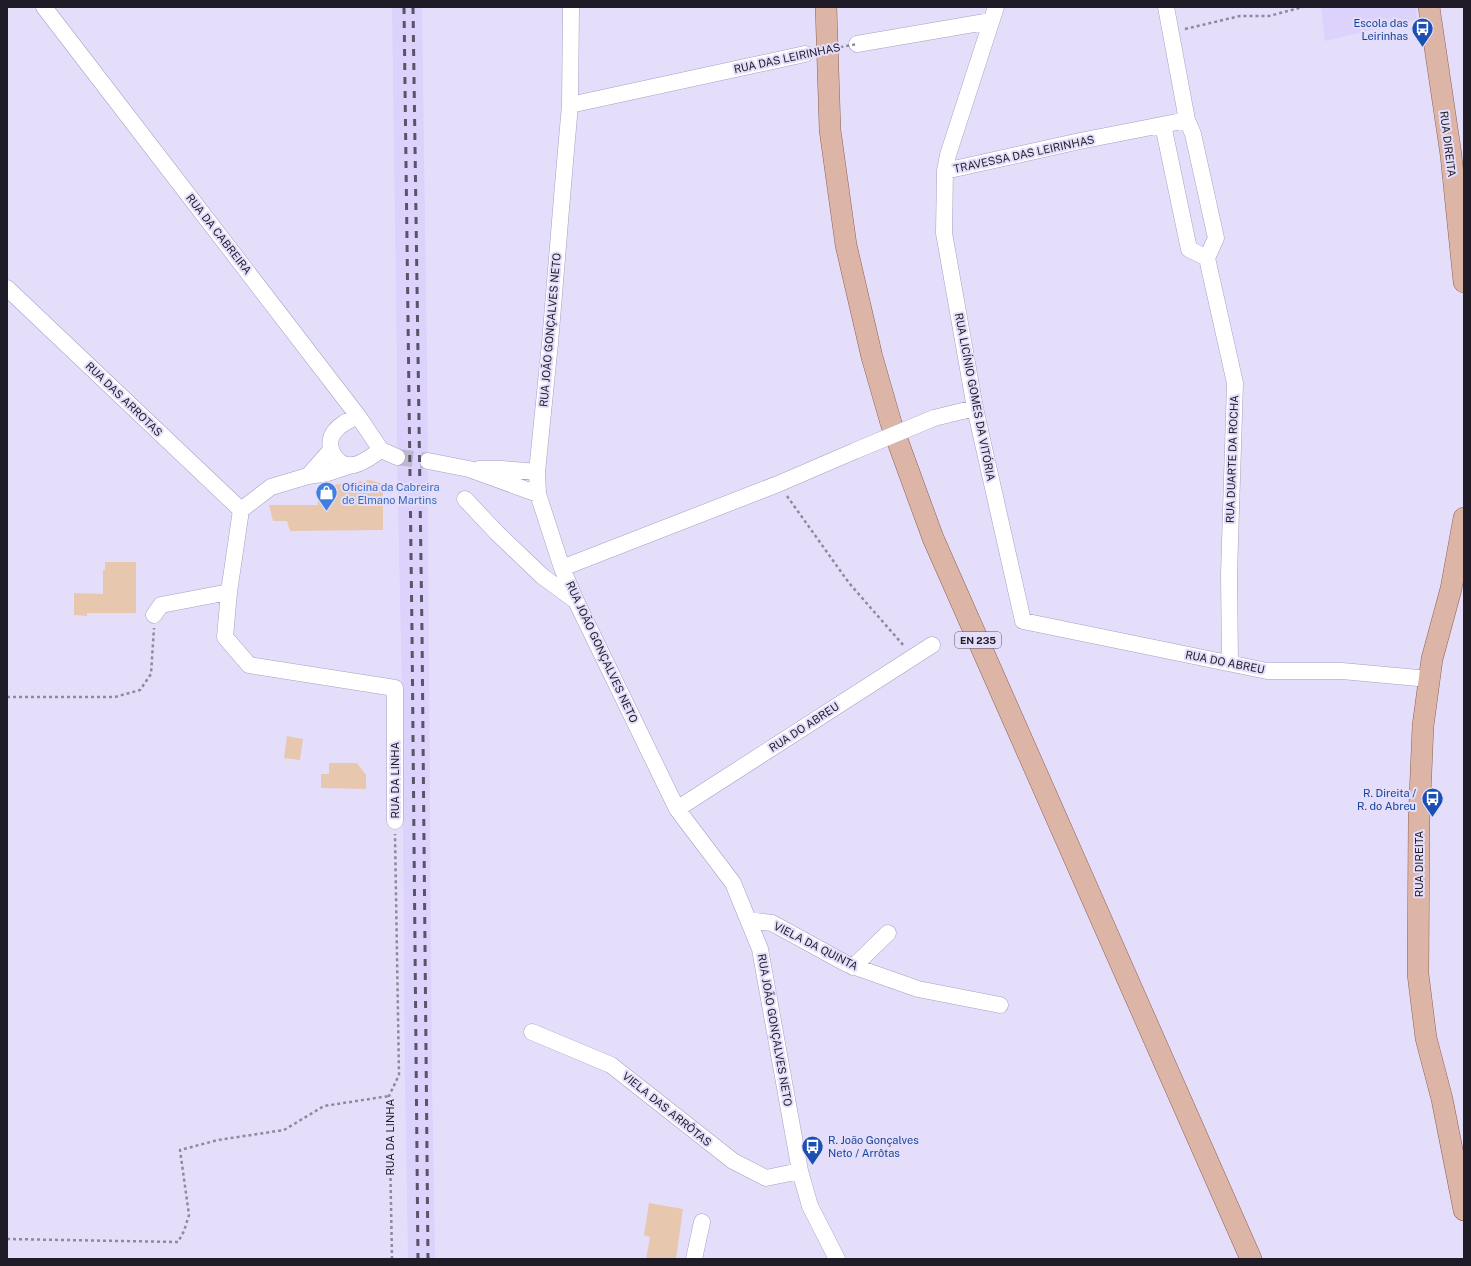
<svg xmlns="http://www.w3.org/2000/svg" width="1471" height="1266" viewBox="0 0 1471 1266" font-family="'Public Sans',sans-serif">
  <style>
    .built { fill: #dcd2fc }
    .building { fill: #e7c8af }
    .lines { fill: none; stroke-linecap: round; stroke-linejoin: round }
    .minor-tunnel { stroke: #bdb7d0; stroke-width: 16; stroke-dasharray: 16 8; stroke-linecap: butt }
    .minor-casing { stroke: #a79fc1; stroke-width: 17 }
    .major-casing { stroke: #8c6054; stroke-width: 22 }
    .path { stroke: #8f899e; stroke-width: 2.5; stroke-dasharray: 3 3; stroke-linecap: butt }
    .minor { stroke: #fff; stroke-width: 16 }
    .major { stroke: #ddb5a7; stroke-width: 21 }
    .rail { stroke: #595566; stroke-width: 3; stroke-dasharray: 7 7; stroke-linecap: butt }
    .minor-bridge-casing { stroke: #a79fc1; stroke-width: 17; stroke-linecap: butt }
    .path-bridge { stroke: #8f899e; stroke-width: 2.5; stroke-dasharray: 3 3; stroke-linecap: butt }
    .minor-bridge { stroke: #fff; stroke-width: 16 }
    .labels { text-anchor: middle; stroke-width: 4; stroke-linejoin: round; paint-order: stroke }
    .shield { fill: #e5defa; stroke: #5a5667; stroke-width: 1 }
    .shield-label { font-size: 10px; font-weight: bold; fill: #1f1c28 }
    .transit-label { font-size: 11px; fill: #164399; stroke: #e5defa; text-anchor: end }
    .street-label { font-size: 11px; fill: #1f1c28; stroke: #e5defa }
    .shop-label { font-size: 11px; fill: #366cbe; stroke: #e5defa; text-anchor: start }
  </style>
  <rect width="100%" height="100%" fill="#e5defa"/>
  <path class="built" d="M392 7H422L427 362 432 1078 435 1259H408L405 1078 402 692 397 457V366Z
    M1321 7H1416L1417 19 1325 41Z"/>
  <path class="building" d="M370 480 383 484V530L290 531 287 521H273L269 505H318L317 487Z
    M105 562H136V613H87V616L74 615V593L103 594V570H105Z
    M287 736 303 739 300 760 284 758Z
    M329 763H357L366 775V789L321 788V774H329Z
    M649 1203 683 1209 676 1259H646L650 1237 644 1235Z"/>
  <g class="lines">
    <path class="minor-tunnel" d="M397 457 428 461"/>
    <defs>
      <path id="minor" d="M44 7 358 416 381 450 397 457
        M571 7 570 105 563 185 550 343 537 472 538 494 562 568 576 601 677 809 733 883 760 949 800 1171 810 1206 837 1259
        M996 7 948 155 945 171 944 233 975 408 1023 621 1267 671H1342L1429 679
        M857 44 991 21
        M570 105 805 54
        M1163 125 1189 249 1207 258 1216 238 1193 134 1187 120 1166 7
        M945 171 1080 141 1187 120
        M1207 258 1235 383 1229 574 1230 663
        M7 288 241 510
        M358 416C350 420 340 424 335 431 323 445 336 468 354 465 364 463 373 455 381 450
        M934 418 975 408
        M428 461 469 469 538 494
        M352 465 328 473 308 476 271 487 241 510 229 592 225 637 249 665 395 688V821
        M479 469H502L537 472
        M308 476 331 450
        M465 499 497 533 542 576 576 601
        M562 568 778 484 857 450
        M154 615 161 605 229 592
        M677 809 932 645
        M748 920 772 923 847 964 918 989 1000 1005
        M853 967 888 933
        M532 1032 611 1065 733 1161 766 1178 800 1171
        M694 1259 702 1222"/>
      <path id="major" d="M826 7 830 130 846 245 872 357 891 423 933 538 1251 1259
        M1429 7 1451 155 1464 282
        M1464 518 1451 589 1432 659 1423 726 1419 820 1418 974 1426 1038 1442 1099 1464 1210"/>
    </defs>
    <use href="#minor" class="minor-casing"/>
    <use href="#major" class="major-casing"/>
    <path class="path" d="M1185 29 1240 16H1269L1303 7
      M787 496 849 583 904 646
      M7 697H115L140 690 151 674 154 628
      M7 1239 178 1242 184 1231 189 1215 180 1150 218 1140 284 1130 324 1106 389 1096
      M392 1259 389 1096 399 1075 395 834"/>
    <use href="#minor" class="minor"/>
    <use href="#major" class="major"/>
    <path class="rail" d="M404 7 412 631 418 1259
      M413 7 422 632 428 1259"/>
    <defs>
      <path id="minor-bridge" d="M857 450 934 418"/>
    </defs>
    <use href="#minor-bridge" class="minor-bridge-casing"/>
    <path class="path-bridge" d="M805 54 857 44"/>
    <use href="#minor-bridge" class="minor-bridge"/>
  </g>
  <defs>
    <symbol id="bus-pin" viewBox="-11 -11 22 30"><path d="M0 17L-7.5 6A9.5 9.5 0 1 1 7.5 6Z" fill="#1a4fb4" stroke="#e5defa"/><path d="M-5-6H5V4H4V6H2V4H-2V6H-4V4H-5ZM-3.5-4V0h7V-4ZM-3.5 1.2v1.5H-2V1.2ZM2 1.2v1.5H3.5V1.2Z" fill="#fff"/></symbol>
    <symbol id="shop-pin" viewBox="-11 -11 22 30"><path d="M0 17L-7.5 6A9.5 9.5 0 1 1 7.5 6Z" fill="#3f7fe0" stroke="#e5defa"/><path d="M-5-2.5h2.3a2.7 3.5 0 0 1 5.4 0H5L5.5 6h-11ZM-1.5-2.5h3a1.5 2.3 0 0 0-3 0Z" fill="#fff"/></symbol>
  </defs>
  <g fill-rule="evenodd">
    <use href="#bus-pin" x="1410" y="16" width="25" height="34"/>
    <use href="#shop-pin" x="314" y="480" width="25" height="34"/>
    <use href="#bus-pin" x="1420" y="786" width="25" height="34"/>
    <use href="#bus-pin" x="800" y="1134" width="25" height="34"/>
  </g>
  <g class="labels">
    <rect class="shield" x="955" y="632" width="46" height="16" rx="3"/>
    <g class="shield-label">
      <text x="978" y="644">EN 235</text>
    </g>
    <g class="transit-label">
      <text x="1408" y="27">Escola das<tspan x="1408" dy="13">Leirinhas</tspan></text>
      <text x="1416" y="797">R. Direita /<tspan x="1416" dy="13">R. do Abreu</tspan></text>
      <text x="828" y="1144" text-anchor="start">R. João Gonçalves<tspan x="828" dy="13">Neto / Arrôtas</tspan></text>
    </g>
    <g class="street-label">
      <text transform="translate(787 58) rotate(-12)" y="4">RUA DAS LEIRINHAS</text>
      <text transform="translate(1448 144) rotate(83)" y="4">RUA DIREITA</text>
      <text transform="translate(1024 154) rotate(-12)" y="4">TRAVESSA DAS LEIRINHAS</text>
      <text transform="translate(219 234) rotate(52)" y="4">RUA DA CABREIRA</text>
      <text transform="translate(550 330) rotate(-85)" y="4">RUA JOÃO GONÇALVES NETO</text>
      <text transform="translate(975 397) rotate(79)" y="4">RUA LICÍNIO GOMES DA VITÓRIA</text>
      <text transform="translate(124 399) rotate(44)" y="4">RUA DAS ARROTAS</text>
      <text transform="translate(1232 459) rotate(-88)" y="4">RUA DUARTE DA ROCHA</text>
      <text transform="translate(602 652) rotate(65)" y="4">RUA JOÃO GONÇALVES NETO</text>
      <text transform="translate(1225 662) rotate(11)" y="4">RUA DO ABREU</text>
      <text transform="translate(804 727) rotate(-33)" y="4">RUA DO ABREU</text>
      <text transform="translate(395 780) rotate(-90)" y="4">RUA DA LINHA</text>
      <text transform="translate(1419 864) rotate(-90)" y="4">RUA DIREITA</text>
      <text transform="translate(816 946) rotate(27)" y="4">VIELA DA QUINTA</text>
      <text transform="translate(775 1030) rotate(80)" y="4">RUA JOÃO GONÇALVES NETO</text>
      <text transform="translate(667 1109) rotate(39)" y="4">VIELA DAS ARRÔTAS</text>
      <text transform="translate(390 1137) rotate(-90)" y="4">RUA DA LINHA</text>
    </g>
    <g class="shop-label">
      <text x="342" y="491">Oficina da Cabreira<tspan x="342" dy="13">de Elmano Martins</tspan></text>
    </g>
  </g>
  <rect width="1471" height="1266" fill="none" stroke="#1f1c28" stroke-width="16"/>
</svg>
